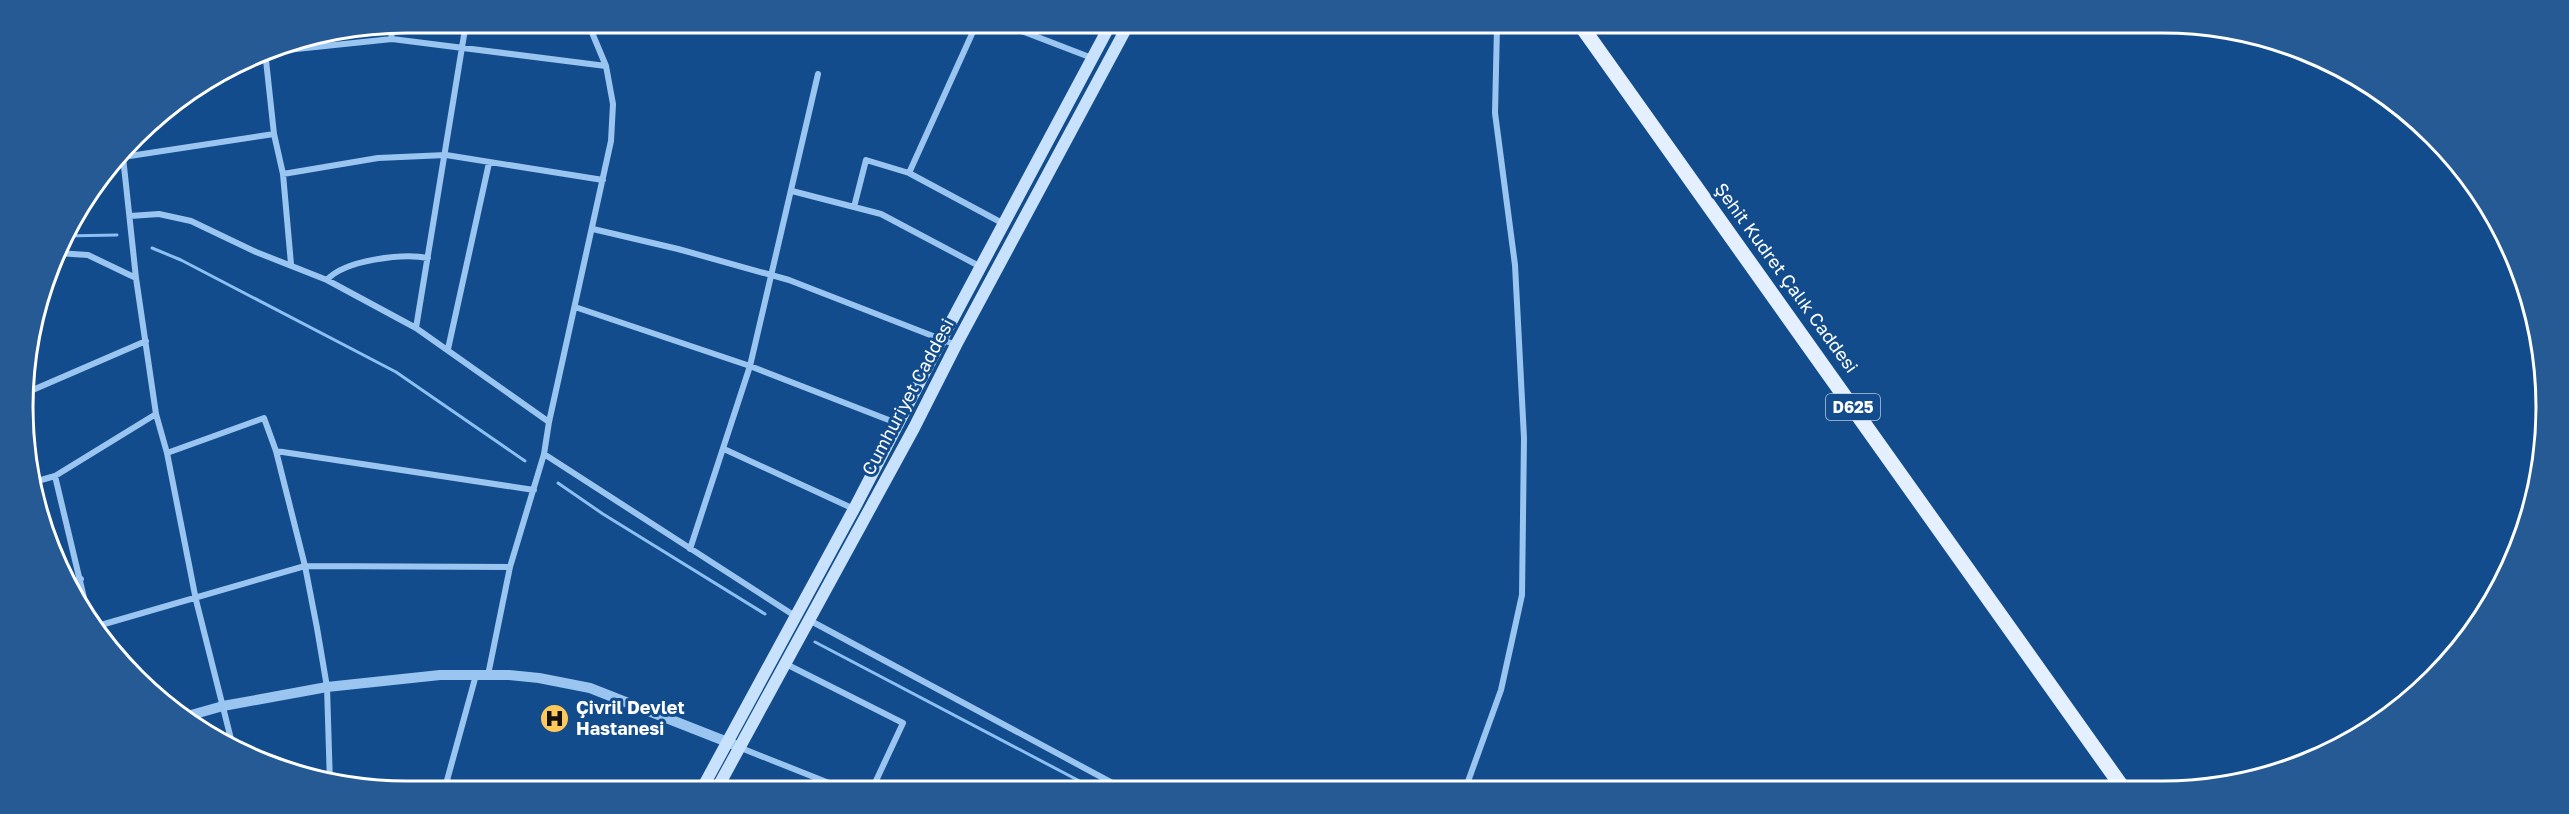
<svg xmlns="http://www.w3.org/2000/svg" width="2569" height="814" viewBox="0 0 2569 814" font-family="'Golos Text',sans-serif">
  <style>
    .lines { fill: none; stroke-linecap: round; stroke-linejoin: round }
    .stream { stroke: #8cc0f4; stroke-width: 3 }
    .minor { stroke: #9ac5f1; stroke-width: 6 }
    .tertiary { stroke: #9ac5f1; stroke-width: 10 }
    .secondary { stroke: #c8e1fc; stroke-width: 12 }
    .primary { stroke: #e4f0ff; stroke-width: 15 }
    .labels { text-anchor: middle; stroke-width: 6; stroke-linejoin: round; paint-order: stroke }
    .shield { fill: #124c8c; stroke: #b8c9dc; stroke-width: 1.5 }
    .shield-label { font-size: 16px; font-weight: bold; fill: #fff }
    .street-label { font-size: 18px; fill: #fff; stroke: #124c8c }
    .poi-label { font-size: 18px; font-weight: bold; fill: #fff; stroke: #124c8c; text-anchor: start }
    .rim { fill: none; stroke: #fff; stroke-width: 3 }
  </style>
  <rect width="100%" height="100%" fill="#124c8c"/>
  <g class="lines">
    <path class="stream" d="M63 236 117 235
      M152 248 181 260 396 372 525 461
      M558 483 603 514 765 614
      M815 642 1089 786"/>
    <path class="minor" d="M588 23 606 66
      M1006 25 1092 58
      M390 26 392 39
      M265 51 274 134 283 174 291 264
      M258 53 392 39 606 66 613 104 611 141 549 422 544 454 510 567 488 675
      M123 157 136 278 156 414 167 453 196 600 232 743
      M123 157 274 134
      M909 173 976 25
      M283 174 378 158 446 155 603 180
      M792 191 881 214 981 267
      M854 207 866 160 909 173 1004 224
      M130 216 159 214 191 221 256 252 327 280 416 328 549 422
      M593 229 678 249 789 280 956 345
      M57 253 88 255 136 278
      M327 280C344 260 403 253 428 258
      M575 307 750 366 899 424
      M416 328 466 23
      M448 349 489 163
      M28 392 146 341
      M724 449 854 509
      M276 451 534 490
      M167 453 264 418 276 451 305 566 317 628 327 687 330 784
      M544 454 795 616
      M55 476 90 623
      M34 482 55 476 156 414
      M690 549 750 366 818 74
      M70 582 81 579
      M809 620 1118 786
      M94 627 305 566 510 567
      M786 664 903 723 874 785
      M741 748 834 785
      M446 784 476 675
      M1466 787 1501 690 1522 595 1524 438 1515 265 1495 113 1497 27"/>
    <path class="tertiary" d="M184 717 223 706 327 687 440 675H509L539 678 590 688 735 745"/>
    <path class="secondary" d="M704 785 854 509 942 339 1110 25
      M719 785 914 428 956 345 1128 25"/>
    <path class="primary" d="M1582 27 2123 788"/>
  </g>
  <defs>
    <symbol id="hospital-disc" viewBox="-11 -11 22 22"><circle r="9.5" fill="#ffc95a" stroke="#124c8c"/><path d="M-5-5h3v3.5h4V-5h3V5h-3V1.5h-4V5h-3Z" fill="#111"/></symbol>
  </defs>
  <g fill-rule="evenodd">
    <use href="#hospital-disc" x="538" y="702" width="33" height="33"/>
  </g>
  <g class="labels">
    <rect class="shield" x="1826" y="394" width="54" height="26" rx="4.5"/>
    <g class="shield-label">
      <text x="1853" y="413">D625</text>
    </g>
    <g class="street-label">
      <text transform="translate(1786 278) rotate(54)" y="6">Şehit Kudret Çalık Caddesi</text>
      <text transform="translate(908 397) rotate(-62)" y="6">Cumhuriyet Caddesi</text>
    </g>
    <g class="poi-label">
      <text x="576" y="714">Çivril Devlet<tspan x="576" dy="21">Hastanesi</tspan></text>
    </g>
  </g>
  <path d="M0 0H2569V814H0ZM407 33H2162A374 374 0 0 1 2536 407V407A374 374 0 0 1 2162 781H407A374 374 0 0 1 33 407V407A374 374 0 0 1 407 33Z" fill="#255a95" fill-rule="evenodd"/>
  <path class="rim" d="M407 33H2162A374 374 0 0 1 2536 407V407A374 374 0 0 1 2162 781H407A374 374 0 0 1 33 407V407A374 374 0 0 1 407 33Z"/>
</svg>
